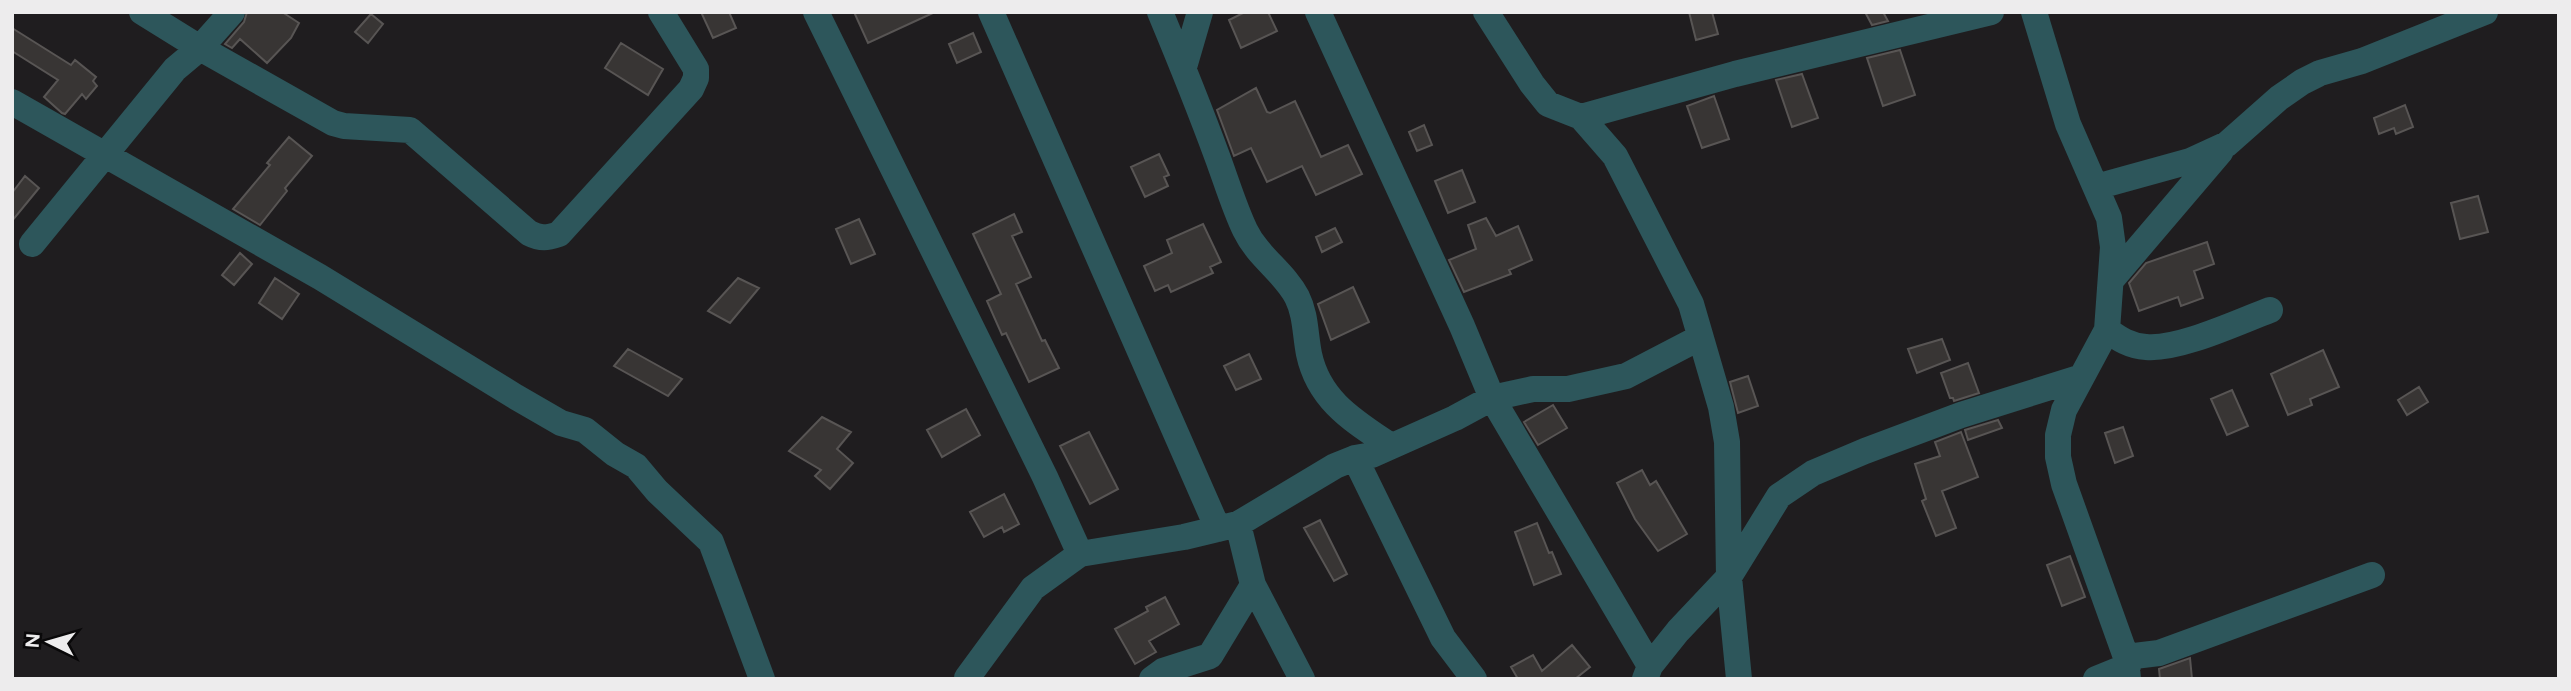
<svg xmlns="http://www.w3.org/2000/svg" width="2571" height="691" viewBox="0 0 2571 691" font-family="Figtree,sans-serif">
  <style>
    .building { fill: #383534; stroke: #585554; stroke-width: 2 }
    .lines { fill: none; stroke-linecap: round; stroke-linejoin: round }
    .minor { stroke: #2d565b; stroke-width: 26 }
  </style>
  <rect width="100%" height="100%" fill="#1f1d1f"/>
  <path class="building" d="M247 12H282L299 23 291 38 267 63 240 39 232 48 225 44 244 22Z
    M701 12H729L736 28 713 38Z
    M854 12H935L868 43Z
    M1245 12H1268L1277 31 1241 48 1229 20Z
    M1689 12H1712L1718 34 1696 40Z
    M1865 12H1883L1888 21 1872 25Z
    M371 14 383 24 368 43 355 32Z
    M12 28 71 65 75 60 96 77 93 81 97 86 86 99 82 94 65 114 62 113 44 97 58 80 12 51Z
    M973 33 981 52 957 63 949 44Z
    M621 43 663 69 648 95 605 68Z
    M1900 50 1915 95 1883 106 1867 58Z
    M1802 74 1818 118 1792 127 1776 80Z
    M1256 88 1267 112 1270 113 1295 101 1321 157 1348 145 1362 174 1316 195 1302 166 1267 182 1251 148 1234 156 1217 110Z
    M1714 96 1729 139 1702 148 1687 106Z
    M2405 105 2413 127 2396 134 2394 128 2379 134 2374 118Z
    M1424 125 1432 145 1417 151 1409 132Z
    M289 137 312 156 285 188 287 191 260 225 233 209 270 165 267 163Z
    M1159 154 1169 175 1164 177 1168 186 1145 197 1131 167Z
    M1462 170 1475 202 1448 213 1435 181Z
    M25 176 39 188 12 221V193Z
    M2478 196 2488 232 2460 239 2451 203Z
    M1014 214 1022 232 1012 236 1031 277 1016 284 1042 341 1045 340 1059 368 1029 382 1006 333 1002 335 987 301 1001 294 973 234Z
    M1486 218 1496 236 1518 226 1532 260 1509 270 1511 274 1464 292 1449 260 1476 249 1468 225Z
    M859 219 875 254 851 264 836 229Z
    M1203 224 1221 262 1210 267 1213 273 1171 292 1168 285 1155 291 1144 266 1172 253 1167 240Z
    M1335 228 1342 242 1322 252 1316 237Z
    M2207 242 2214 264 2194 271 2203 298 2181 306 2178 297 2139 311 2129 283 2146 263Z
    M240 253 252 264 234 285 222 275Z
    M275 278 299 294 282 319 259 303Z
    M738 278 759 288 730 323 708 311Z
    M1353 287 1369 322 1331 340 1318 304Z
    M1942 339 1950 360 1917 373 1908 349Z
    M628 349 682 379 668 396 614 366Z
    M2323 350 2339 387 2310 399 2312 405 2288 415 2271 374Z
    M1249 354 1261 379 1236 390 1224 366Z
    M1968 363 1979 393 1954 401 1953 398H1950L1941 373Z
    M1748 376 1758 406 1738 413 1730 382Z
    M2419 387 2428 402 2407 415 2398 400Z
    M2232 390 2248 426 2227 435 2211 399Z
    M1553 405 1567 428 1538 445 1524 422Z
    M966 409 980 435 942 457 927 430Z
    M822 417 851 432 837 449 853 463 830 489 815 476 821 470 789 451Z
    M1998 420 2002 428 1968 440 1965 430Z
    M2123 427 2133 456 2115 463 2105 433Z
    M1089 432 1118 489 1090 504 1060 446Z
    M1961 432 1978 477 1942 491 1956 528 1936 536 1922 501 1926 499 1915 464 1940 456 1935 442Z
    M1642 470 1650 485 1656 481 1687 534 1658 551 1635 519 1617 483Z
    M1004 494 1019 524 1004 532 1002 527 984 537 970 512Z
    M1320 520 1347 574 1334 581 1304 528Z
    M1537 523 1549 553 1552 552 1561 574 1534 585 1515 532Z
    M2070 556 2085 597 2062 606 2047 565Z
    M1165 597 1179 624 1149 641 1156 652 1135 664 1115 629 1148 611 1146 607Z
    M1572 645 1590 667 1575 679H1518L1511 667 1533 655 1542 671Z
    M2190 658 2192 679H2160L2159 669Z"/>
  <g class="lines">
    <path class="minor" d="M142 12 200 48 333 123 344 126 410 130 529 233C541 239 547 238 559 234L691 89 696 78V69L661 12
      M816 12 1045 477 1080 554
      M991 12 1218 529
      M1160 12C1180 60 1199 107 1217 156 1226 180 1234 207 1245 230 1258 257 1284 272 1297 297 1306 315 1305 334 1309 354 1319 401 1354 421 1391 446
      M1318 12 1462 326 1492 398 1650 666
      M1486 12 1532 84 1548 104 1581 117 1615 156 1691 304 1721 407 1727 442 1729 577 1739 679
      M2034 12 2068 124 2109 218 2113 247 2107 330 2064 410 2058 435V457L2064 484 2126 657 2128 679
      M1184 67 1200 12
      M12 102 320 277 516 397 561 423 585 430 615 454 636 466 657 491 711 542 762 679
      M1581 117 1735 74 1991 12
      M2096 187 2190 161 2227 144 2279 98 2302 82 2320 73 2362 61 2485 12
      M32 244 175 69 200 48 232 12
      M2112 279 2221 151
      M2107 330C2119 339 2130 346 2146 347 2179 350 2238 322 2270 310
      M1355 458 1443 638 1474 679
      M1253 585 1302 679
      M2126 657 2159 653 2372 575
      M967 678 1033 588 1080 554 1184 537 1238 524 1335 466 1355 458 1372 455 1455 418 1492 398 1533 389H1568L1626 376 1699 338
      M1152 679 1163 671 1210 656 1253 585 1238 524
      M1645 679 1650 666 1678 631 1729 577 1779 496 1813 473 1865 451 1961 415 2079 378
      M2096 679 2128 666"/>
  </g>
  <rect width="2571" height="691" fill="none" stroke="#edeced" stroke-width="28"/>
  <g transform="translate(49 642) rotate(275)" stroke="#090809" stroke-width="5" paint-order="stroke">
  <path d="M0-5L12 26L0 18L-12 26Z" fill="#edeced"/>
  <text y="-10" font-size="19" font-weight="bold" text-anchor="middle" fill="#edeced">N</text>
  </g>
</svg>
